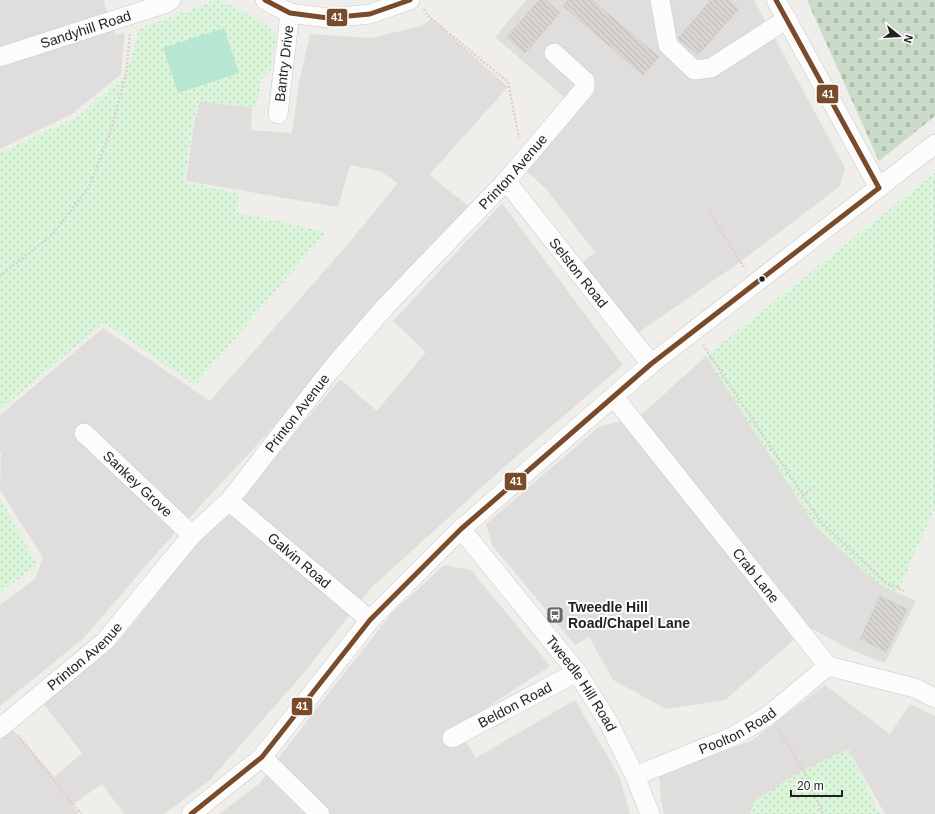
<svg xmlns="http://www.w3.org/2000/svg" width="935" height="814" viewBox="0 0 935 814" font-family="Arial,sans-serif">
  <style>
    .residential { fill: #dfdedc }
    .religious { fill: #dededc }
    .cemetery { fill: url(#cemetery-stones) }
    .park { fill: url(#park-dots) }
    .pitch { fill: #b7e6d2 }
    .parking { fill: #e0dfde }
    .building { fill: url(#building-back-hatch); stroke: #d3d0cc }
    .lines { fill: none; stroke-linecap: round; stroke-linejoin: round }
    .minor-casing { stroke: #c9c8c7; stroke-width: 20 }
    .path { stroke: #dccecd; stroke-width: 2.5; stroke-dasharray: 2 2; stroke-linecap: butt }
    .minor { stroke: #fdfcfc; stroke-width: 19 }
    .bus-1-casing { stroke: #fff; stroke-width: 8 }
    .bus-1 { stroke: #7a4b2a; stroke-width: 5 }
    .bus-dot { fill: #222; stroke: #fff; stroke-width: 1.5 }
    .labels { text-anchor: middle; stroke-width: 4; stroke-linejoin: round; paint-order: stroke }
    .street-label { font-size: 14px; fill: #222; stroke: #fff }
    .poi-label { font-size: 14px; font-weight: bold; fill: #222; stroke: #fff; text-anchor: start }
    .line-badge { stroke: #fff; stroke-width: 1.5 }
    .badge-label { font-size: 11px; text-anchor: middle; font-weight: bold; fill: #fff }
  </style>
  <defs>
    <pattern id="cemetery-stones" width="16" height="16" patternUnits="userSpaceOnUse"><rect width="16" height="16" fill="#cadbca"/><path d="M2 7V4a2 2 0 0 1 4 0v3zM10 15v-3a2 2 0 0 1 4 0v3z" fill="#adbcad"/></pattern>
    <pattern id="park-dots" width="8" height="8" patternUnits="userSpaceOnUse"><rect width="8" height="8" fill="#daf5da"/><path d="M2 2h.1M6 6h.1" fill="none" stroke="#bbd2bb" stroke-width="1.8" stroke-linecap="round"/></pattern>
    <pattern id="building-back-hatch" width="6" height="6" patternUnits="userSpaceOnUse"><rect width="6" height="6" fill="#d7d4d2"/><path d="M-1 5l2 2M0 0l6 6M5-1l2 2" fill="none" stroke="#b8b6b4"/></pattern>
  </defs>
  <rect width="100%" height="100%" fill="#f0eeeb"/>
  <path class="residential" d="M0 0H104L105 7 116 35 125 32 121 74 72 114 0 149Z
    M526 0H754L845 168 839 187 740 262 635 335 582 263 595 252 546 189 524 169 573 105 495 37Z
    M432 19 508 87 429 175 470 207 336 360 161 548 84 638 0 706V605L35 579 43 558 0 490 1 453 0 451V415L103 328 210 401 347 245 398 183 380 171 350 165 338 207 186 181 194 123 200 101 252 108 251 130 292 133 299 83 310 34 371 38 421 26Z
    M502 203 623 365 505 466 371 588 302 675 209 781 164 814H124L102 784 72 805 78 814H0V740L13 730 54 777 82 753 42 702 117 643 208 530 279 452 340 379 377 411 426 352 393 321Z
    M706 356 816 527 880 585 849 649 805 625 789 644 725 700 666 709 613 680 589 637 575 645 492 545 486 524 600 426 639 417Z
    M444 565 471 570 550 666 457 727 476 758 575 700 620 778 630 814H219L259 784 313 713 391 614Z
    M825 685 890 734 910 704 935 716V814H885L848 749 795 775 757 800 749 814H664L661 800 659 775 751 741Z"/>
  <path class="religious" d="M880 585 916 601 885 663 849 649Z"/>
  <path class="cemetery" d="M807 0H935V116L879 161Z"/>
  <path class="park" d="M217 0H220L264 23 276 36 271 69 261 78 257 108 199 101 193 122 184 182 239 193 237 212 326 232 195 385 104 323 0 410V153L80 115 126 74 139 29Z
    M935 173V508L897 593 880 585 816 527 706 356Z
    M0 497 37 565 0 593Z
    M848 749 880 814H749L756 800 795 775Z"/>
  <path class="pitch" d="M224 28 239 73 178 93 163 48Z"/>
  <path class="parking" d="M556 42 609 88 590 110H585L535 66Z"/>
  <path class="building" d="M539 0H546L560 13 525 53 507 37Z
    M568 0H592L659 57 643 75 563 6Z
    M711 0H728L739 9 698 55 678 38Z
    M880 596 907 609 886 652 860 639Z"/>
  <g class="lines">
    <defs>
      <g id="minor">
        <path d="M265 0 290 13 328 18 370 14 410 0"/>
        <path d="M660 0 668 45 694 70 711 68 787 19"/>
        <path d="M776 0 879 188"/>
        <path id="s1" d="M0 57 167 3 171 0"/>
        <path id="s2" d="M278 114 290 13"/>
        <path id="s3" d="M506 181 651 364"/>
        <path id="s4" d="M614 397 828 666 915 688 935 698"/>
        <path id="s5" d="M84 433 192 535"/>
        <path id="s6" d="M229 501 370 620"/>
        <path id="s7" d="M461 529 577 672 609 723 635 776 650 814"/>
        <path id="s8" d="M0 728 105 641 192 535 229 501 329 372 384 308 506 181 585 88V81L554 53"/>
        <path id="s9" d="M452 738 577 672"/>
        <path d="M262 757 320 814"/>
        <path id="s10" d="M635 776 734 736 769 715 828 666"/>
        <path d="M191 814 262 757 370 620 461 529 651 364 935 144"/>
      </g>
    </defs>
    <use href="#minor" class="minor-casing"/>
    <path class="path" d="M424 9 427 15 508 82 519 138
      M709 211 745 269
      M0 276 52 235 89 187 111 130 126 74 130 33
      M703 345 821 522 885 582 904 591
      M803 495 815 486
      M779 730 804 771 823 814
      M18 735 81 814"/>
    <use href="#minor" class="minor"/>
    <defs>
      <path id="bus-1" d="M265 0 290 13 328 18 370 14 410 0
        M776 0 879 188
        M191 814 262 757 370 620 461 529 651 364 879 188"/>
    </defs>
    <use href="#bus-1" class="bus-1-casing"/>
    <use href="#bus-1" class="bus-1"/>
  </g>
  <defs>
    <symbol id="bus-square" viewBox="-11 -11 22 22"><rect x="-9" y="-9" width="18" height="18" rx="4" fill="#6a6968" stroke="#fff"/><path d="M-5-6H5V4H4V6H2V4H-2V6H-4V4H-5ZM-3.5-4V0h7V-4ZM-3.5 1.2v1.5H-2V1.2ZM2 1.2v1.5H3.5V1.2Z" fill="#fff"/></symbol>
  </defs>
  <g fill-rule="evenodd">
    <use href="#bus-square" x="545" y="605" width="20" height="20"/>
  </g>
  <circle class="bus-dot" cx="762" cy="279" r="3.5"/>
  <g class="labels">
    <g class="street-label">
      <text dy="5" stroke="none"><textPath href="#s1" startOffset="90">Sandyhill Road</textPath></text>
      <text dy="5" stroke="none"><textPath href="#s2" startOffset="51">Bantry Drive</textPath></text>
      <text dy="5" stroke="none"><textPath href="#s8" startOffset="759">Printon Avenue</textPath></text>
      <text dy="5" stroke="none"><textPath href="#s3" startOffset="117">Selston Road</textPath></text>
      <text dy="5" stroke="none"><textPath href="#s8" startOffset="435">Printon Avenue</textPath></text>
      <text dy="5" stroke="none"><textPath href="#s5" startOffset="74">Sankey Grove</textPath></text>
      <text dy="5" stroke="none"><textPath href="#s6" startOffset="92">Galvin Road</textPath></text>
      <text dy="5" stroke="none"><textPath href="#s4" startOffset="228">Crab Lane</textPath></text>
      <text dy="5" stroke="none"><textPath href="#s8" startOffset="111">Printon Avenue</textPath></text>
      <text dy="5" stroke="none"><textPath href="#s7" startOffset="196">Tweedle Hill Road</textPath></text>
      <text dy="5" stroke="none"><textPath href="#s9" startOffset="71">Beldon Road</textPath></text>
      <text dy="5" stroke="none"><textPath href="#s10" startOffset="112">Poolton Road</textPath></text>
    </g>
    <g class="poi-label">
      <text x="568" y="612">Tweedle Hill<tspan x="568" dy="16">Road/Chapel Lane</tspan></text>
    </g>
  </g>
  <g class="line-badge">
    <rect x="326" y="8" width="22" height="19" rx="4" fill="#7a4b2a"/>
    <rect x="816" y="84" width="23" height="20" rx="4" fill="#7a4b2a"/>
    <rect x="504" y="472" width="23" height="19" rx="4" fill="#7a4b2a"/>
    <rect x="291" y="697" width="22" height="19" rx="4" fill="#7a4b2a"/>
  </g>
  <g class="badge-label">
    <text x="337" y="21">41</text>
    <text x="828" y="98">41</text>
    <text x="516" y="485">41</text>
    <text x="302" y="710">41</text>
  </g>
  <g transform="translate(899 36) rotate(108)" stroke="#ffffff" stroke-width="3" paint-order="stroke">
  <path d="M0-3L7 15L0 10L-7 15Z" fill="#222222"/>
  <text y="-6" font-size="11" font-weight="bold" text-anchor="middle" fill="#222222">N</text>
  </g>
  <path d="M791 790v6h51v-6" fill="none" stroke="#222222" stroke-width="2"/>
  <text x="797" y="790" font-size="12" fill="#222222" stroke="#ffffff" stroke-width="3" paint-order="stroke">20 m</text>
</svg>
